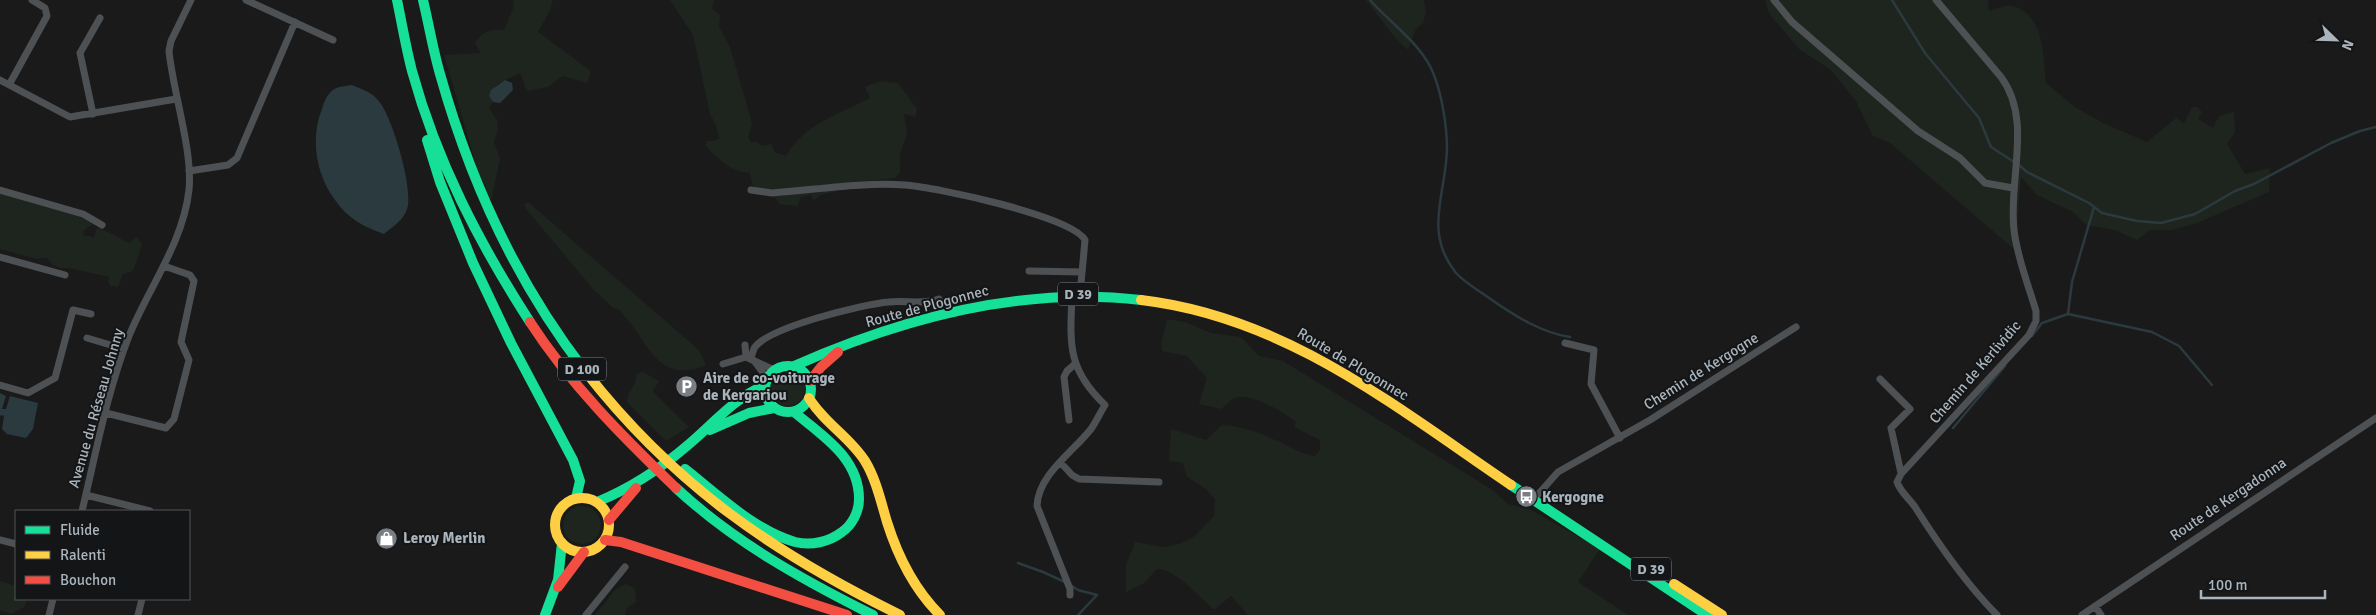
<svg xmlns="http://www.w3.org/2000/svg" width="2376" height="615" viewBox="0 0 2376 615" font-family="Signika,sans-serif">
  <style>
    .green { fill: #1e251e }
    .water { fill: #2b3a3e }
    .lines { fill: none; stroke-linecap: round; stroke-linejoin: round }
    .stream { stroke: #2b3a3e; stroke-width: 2.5 }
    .street { stroke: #4e5154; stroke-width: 7 }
    .fast { stroke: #16e098; stroke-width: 10 }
    .slow { stroke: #ffcf43; stroke-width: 10 }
    .jam { stroke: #f24e42; stroke-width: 10 }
    .labels { text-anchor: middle; stroke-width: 4; stroke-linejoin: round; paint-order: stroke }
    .shield { fill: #141517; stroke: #7d848a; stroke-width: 1 }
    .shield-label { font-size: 14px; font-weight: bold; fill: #aab4bc }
    .street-label { font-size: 15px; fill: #aab4bc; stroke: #141517 }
    .poi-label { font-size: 15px; font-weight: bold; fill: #aab4bc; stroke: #141517; text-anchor: start }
  </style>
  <rect width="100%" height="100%" fill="#1a1a1b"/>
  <path class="green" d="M513 0H553L550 10 538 32 591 71 587 83 563 76 548 87 527 91 520 73C509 79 493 83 489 96L493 102 489 108 497 120 498 129 494 142 500 159 491 201 479 175 444 55 481 53 475 43C483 31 490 29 504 30L514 6Z
    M670 0H714L712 8 720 15 719 26 730 47 752 123 748 138 752 143 756 141 762 146 771 144 775 152 786 156C805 123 838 115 870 98L865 87 880 81 898 83 917 109 915 117 904 114 907 134 900 154V173L895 178 839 184 835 192 823 194 814 200 810 195 801 197 797 206 779 204C775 193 763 189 753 186L750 173C732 172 717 159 706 146V141H715L719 138 716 125 710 114 693 35Z
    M1366 0H1424L1426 12 1423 23 1416 29 1408 50C1391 36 1380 17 1366 0Z
    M1765 0H1988L1989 11C1995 9 2006 5 2012 6 2045 14 2043 57 2046 83L2075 107 2101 122 2147 142 2176 118 2184 123 2192 107H2197L2202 112 2198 119 2213 128 2219 116 2234 112 2235 132 2227 144 2245 174 2270 168 2269 192 2197 223 2172 230H2150L2137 240 2115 230 2086 225 2073 212 2037 195 2021 177 2015 250 1890 143 1873 136 1856 101 1830 69 1800 50 1769 13Z
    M0 192 79 216 93 224 84 230 83 235 94 237 97 228H100L127 242 130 243 135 238H138L142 245 133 271 123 274 118 287 111 286 108 282 109 277 69 268H60L53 265 47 258 37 259 0 249Z
    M528 202 699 350 706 365C665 382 653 355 634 328 629 321 624 316 619 309L613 308 594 290 526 209 524 205Z
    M1167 319 1185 322 1211 333 1241 337 1259 356 1283 361 1491 489 1508 504 1531 510 1600 549 1578 582 1628 615H1248L1231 596 1214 610C1200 598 1175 568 1157 569L1144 583 1126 592V565L1135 542 1164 547 1179 544 1195 536 1214 516 1215 499 1206 489 1187 477 1183 463 1169 461 1171 429 1206 440 1222 425C1241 426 1258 432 1275 440 1288 445 1301 455 1315 456L1320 450V440L1294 427 1296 422C1284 412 1253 394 1237 397 1232 398 1225 406 1221 409L1199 404 1207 378 1187 356 1162 351 1161 344Z
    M643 372 659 381 653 391 655 394 689 427 666 441 627 402C627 391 637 386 636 374Z
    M771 389a17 17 0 1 1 34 0a17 17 0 1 1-34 0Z
    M563 525a19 19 0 1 1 38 0a19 19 0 1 1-38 0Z
    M0 581 16 586V599H28L24 607 11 614 0 610Z
    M626 584 635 589 636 602 627 608 625 615H595L615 590Z"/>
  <path class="water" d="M505 80 512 83 513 90 500 103 493 102 489 96 491 90Z
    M352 85C362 89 371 92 378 100 392 115 414 190 407 209 404 220 392 227 384 234 364 227 347 218 335 200 316 175 310 138 322 109 324 102 327 94 333 90 338 86 346 86 352 85Z
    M0 393 6 396 2 409H6L10 396 38 403 33 429 26 438 7 434 2 429 4 416 1 415 0 417Z"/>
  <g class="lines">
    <path class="stream" d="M1370 0C1390 23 1423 45 1434 75 1442 96 1447 126 1447 149 1446 194 1423 232 1456 273 1465 283 1481 292 1492 300 1515 316 1542 333 1570 337
      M1892 0 1925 53 1979 118 1991 147 2014 162
      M2019 165 2027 172 2089 203 2102 213 2137 221 2161 223 2195 214 2235 191 2254 184 2331 143 2360 131 2376 127
      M2068 314 2072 282 2094 207
      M2032 336 2042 323 2068 314 2152 332 2179 346 2212 385
      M1953 428 2005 366
      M1018 563 1043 572 1065 582
      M1072 586 1078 590 1097 595 1078 615"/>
    <path class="street" d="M246 0 333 40
      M1774 0 1792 22 1918 131 1960 158 1985 183 2013 188
      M1936 0 2001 77C2033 120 2008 180 2014 230 2017 257 2028 284 2036 311V321L2029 335 1901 474 1897 482C1901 493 1909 498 1915 507 1939 545 1965 583 1997 615
      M0 80 70 117 176 99
      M9 85 47 16 45 8 32 0
      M93 114 80 53 100 18
      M189 171 228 165 237 158 295 22
      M0 190 83 214 102 225
      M751 190 772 193C815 190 861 182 905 185 935 187 1072 216 1085 240L1080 294
      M0 257 65 275
      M1029 271 1082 272
      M87 338 124 349
      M1565 343 1594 350 1591 384 1620 438
      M745 345 746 357
      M751 358C752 355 753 350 755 347 770 327 863 304 889 302 906 300 923 305 939 299
      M755 362 767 378
      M723 364 746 357 774 370
      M1880 379 1910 409 1891 428 1901 473
      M0 385 28 393 55 378 73 310 91 314
      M106 413 166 428 174 419 189 360 181 342 194 281 190 275 164 266
      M1069 420 1064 377 1067 371 1075 364
      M1061 463 1072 475 1079 479 1159 482
      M86 495 150 511
      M1534 499 1558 472 1650 420 1796 327
      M82 511C96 453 107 392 129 336 149 287 183 243 189 190 193 151 173 92 169 51L171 41 191 0
      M0 540 16 544
      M1070 595V589L1037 506C1038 475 1073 452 1091 429 1096 422 1100 413 1105 405 1067 369 1070 344 1072 295
      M2095 606 2101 615
      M49 615 53 599
      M138 615 142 599
      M586 615 625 567
      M2082 615 2376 418"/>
    <path class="fast" d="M397 0C402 24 406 48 412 71 437 162 479 243 530 322
      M423 0C429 25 433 50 440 74 470 181 517 283 585 371
      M427 140 440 182 473 263 511 343 573 460 580 481 576 498
      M765 389a23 23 0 1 1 46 0a23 23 0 1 1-46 0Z
      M794 366C902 318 1022 286 1141 300
      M710 430 749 413 774 408
      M685 469C718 495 754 530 795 542 811 546 829 542 842 532 852 525 859 512 859 499 859 458 823 436 794 412
      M1511 485 1707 615
      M676 488C734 542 803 580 873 615
      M597 502C631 488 660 469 688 445 712 425 734 398 764 386
      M545 615 558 580 562 543"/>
    <path class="slow" d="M1141 300C1286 317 1394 406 1511 485
      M585 371C674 485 772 552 900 615
      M809 398C824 423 850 437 865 461 876 479 881 502 887 522 898 557 914 589 940 615
      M555 525a27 27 0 1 1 54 0a27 27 0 1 1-54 0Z
      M1674 584 1722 615"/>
    <path class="jam" d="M530 322C570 384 623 437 676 488
      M810 381 821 367 838 352
      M609 520 636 488
      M605 540 621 542 847 615
      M558 587 584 552"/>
  </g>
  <defs>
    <symbol id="parking-disc" viewBox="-11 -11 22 22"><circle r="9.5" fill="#787e84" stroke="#141517"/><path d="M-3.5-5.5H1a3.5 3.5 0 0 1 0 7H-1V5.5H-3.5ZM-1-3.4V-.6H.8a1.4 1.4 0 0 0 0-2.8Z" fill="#fff"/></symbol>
    <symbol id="bus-disc" viewBox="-11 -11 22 22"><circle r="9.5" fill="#787e84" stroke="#141517"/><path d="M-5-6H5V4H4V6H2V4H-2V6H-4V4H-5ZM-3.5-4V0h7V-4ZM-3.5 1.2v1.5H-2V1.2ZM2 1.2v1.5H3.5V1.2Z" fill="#fff"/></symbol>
    <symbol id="shop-disc" viewBox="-11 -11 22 22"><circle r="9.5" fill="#787e84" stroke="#141517"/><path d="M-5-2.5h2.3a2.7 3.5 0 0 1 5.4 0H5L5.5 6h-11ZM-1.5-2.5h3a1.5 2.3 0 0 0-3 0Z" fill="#fff"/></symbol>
  </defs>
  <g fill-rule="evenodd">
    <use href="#parking-disc" x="674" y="374" width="25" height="25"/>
    <use href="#bus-disc" x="1514" y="484" width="25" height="25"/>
    <use href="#shop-disc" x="374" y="526" width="25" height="25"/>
  </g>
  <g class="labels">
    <g class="shield">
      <rect x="1058" y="282.5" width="40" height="23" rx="4"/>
      <rect x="558" y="357.5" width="48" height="23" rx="4"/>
      <rect x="1631" y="557.5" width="40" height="23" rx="4"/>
    </g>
    <g class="shield-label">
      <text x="1078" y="299">D 39</text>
      <text x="582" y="374">D 100</text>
      <text x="1651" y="574">D 39</text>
    </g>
    <g class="street-label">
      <text transform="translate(927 306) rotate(-15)" y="5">Route de Plogonnec</text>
      <text transform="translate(1353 364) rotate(31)" y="5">Route de Plogonnec</text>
      <text transform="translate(1701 371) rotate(-32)" y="5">Chemin de Kergogne</text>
      <text transform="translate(1975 372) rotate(-49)" y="5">Chemin de Kerlividic</text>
      <text transform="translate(96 408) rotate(-74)" y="5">Avenue du Réseau Johnny</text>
      <text transform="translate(2228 499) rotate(-34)" y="5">Route de Kergadonna</text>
    </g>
    <g class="poi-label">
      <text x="703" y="383">Aire de co-voiturage<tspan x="703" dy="17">de Kergariou</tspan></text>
      <text x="1542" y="502">Kergogne</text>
      <text x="403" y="543">Leroy Merlin</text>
    </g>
  </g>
  <rect x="15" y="510" width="175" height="90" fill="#141517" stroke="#505559"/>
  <rect x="25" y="526" width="25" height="8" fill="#16e098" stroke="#505559"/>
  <text x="60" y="535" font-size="15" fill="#aab4bc">Fluide</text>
  <rect x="25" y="551" width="25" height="8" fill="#ffcf43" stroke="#505559"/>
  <text x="60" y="560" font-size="15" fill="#aab4bc">Ralenti</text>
  <rect x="25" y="576" width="25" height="8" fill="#f24e42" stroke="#505559"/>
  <text x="60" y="585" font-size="15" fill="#aab4bc">Bouchon</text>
  <g transform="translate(2336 40) rotate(113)" stroke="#141517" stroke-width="4" paint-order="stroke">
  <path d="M0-4L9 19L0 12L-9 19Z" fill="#aab4bc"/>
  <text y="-8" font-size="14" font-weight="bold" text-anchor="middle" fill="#aab4bc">N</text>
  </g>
  <path d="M2201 590v8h124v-8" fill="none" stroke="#aab4bc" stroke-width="2.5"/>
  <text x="2208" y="590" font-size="15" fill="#aab4bc" stroke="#141517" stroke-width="4" paint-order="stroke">100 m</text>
</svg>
